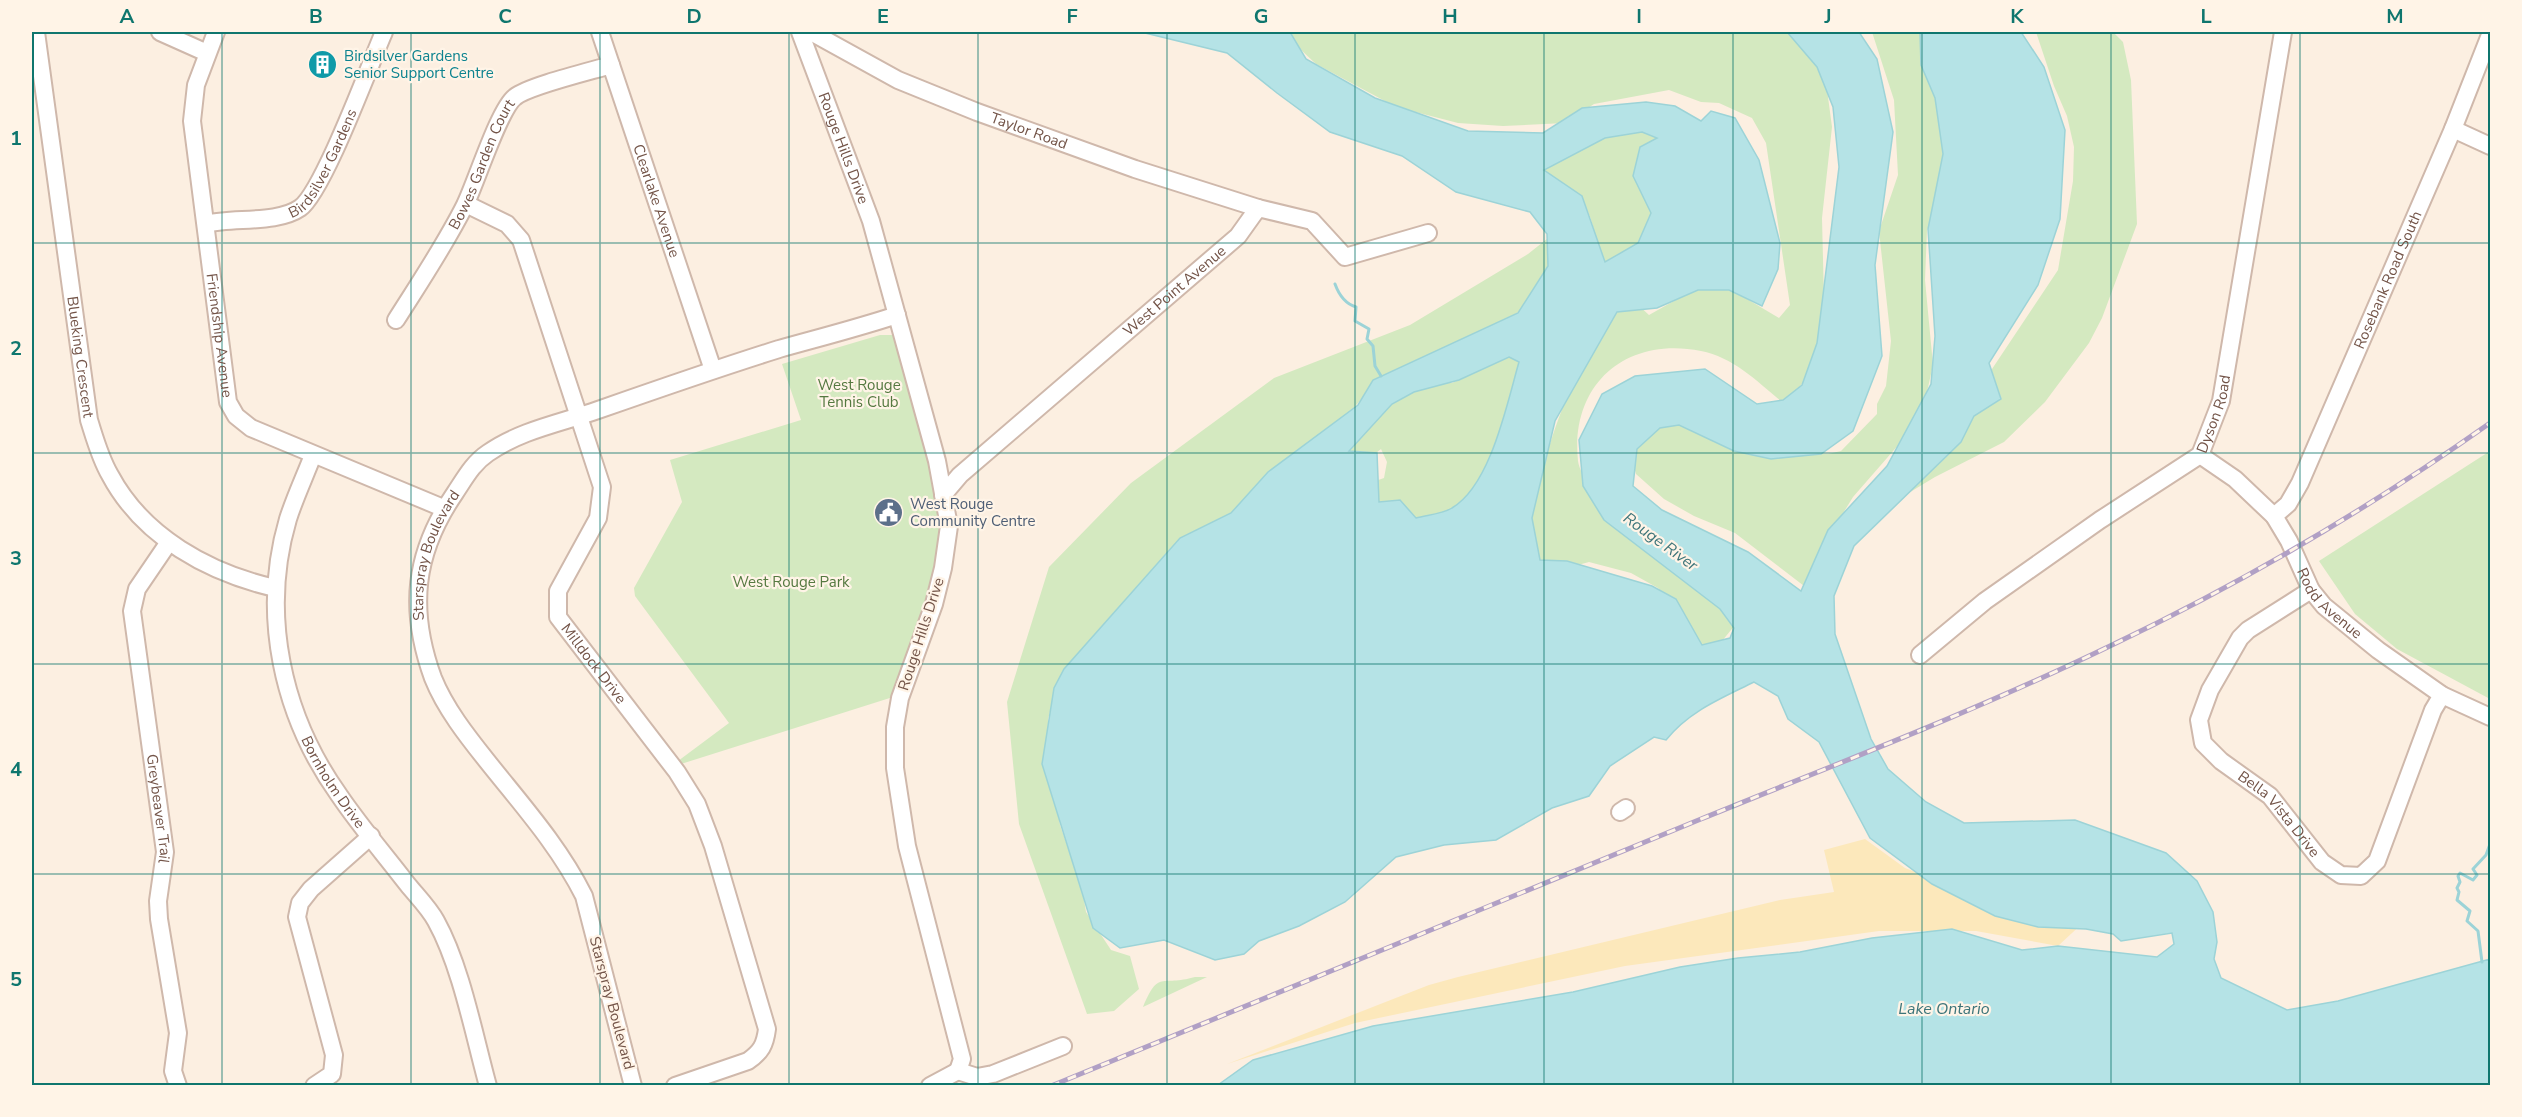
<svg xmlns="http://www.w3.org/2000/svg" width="2522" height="1117" viewBox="0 0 2522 1117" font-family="'Nunito Sans',sans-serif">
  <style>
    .green { fill: #d4e9c0 }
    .sand { fill: #fce8bb }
    .water { fill: #b5e3e6; stroke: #9cd3d7; stroke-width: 1.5; fill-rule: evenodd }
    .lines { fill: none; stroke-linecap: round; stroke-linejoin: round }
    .stream { stroke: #9cd3d7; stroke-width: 3 }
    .minor-casing { stroke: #cfb8ab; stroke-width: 20 }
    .minor { stroke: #fff; stroke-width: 16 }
    .rail-casing { stroke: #b1a0c5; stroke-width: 5 }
    .rail { stroke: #fff4e7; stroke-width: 3; stroke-dasharray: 9; stroke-linecap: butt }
    .grid { fill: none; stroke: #0f766e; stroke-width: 1.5; stroke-opacity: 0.55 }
    .labels { text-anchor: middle; stroke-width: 4.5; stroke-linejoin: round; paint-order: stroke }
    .culture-label { font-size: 15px; fill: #0d838f; stroke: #fff4e7; text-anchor: start }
    .street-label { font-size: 15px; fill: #735448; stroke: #fff4e7 }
    .park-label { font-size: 15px; fill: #557940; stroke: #fff4e7 }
    .service-label { font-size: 15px; fill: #4e5e75; stroke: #fff4e7; text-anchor: start }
    .water-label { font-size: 16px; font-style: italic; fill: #3c7479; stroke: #fff4e7 }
    .neatline { fill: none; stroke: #0f766e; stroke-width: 2 }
    .grid-label { font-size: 20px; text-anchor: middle; font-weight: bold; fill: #0f766e }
  </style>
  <rect width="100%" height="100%" fill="#fcefe1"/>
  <path class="green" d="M1289 32H1797L1824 67 1832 127 1822 218 1824 300 1819 350 1810 374 1791 397 1782 402C1758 382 1733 357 1701 351 1626 336 1570 384 1578 461 1579 469 1585 479 1589 486L1740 619 1713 652 1701 659 1687 625 1658 588 1631 573 1589 562 1541 575C1537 565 1525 542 1526 532 1527 520 1532 508 1535 496 1546 453 1587 311 1636 303L1649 315 1697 288 1725 286 1779 318 1790 305 1766 143 1752 118 1719 103 1701 102 1669 90 1594 104 1565 123 1503 126 1458 123 1396 107 1316 64 1298 47Z
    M1872 32H1924L1949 173 1927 230 1925 280 1933 365 1921 419 1853 497 1821 549 1808 589 1735 533 1694 516 1664 499 1636 474 1632 460 1638 443 1664 419 1774 452 1828 454 1841 451 1877 414V404L1886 386 1891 341 1879 231 1898 175 1894 100Z
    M2036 32H2113L2123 42 2131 80 2137 224 2102 318 2089 343 2045 402 2004 442 1935 477 1879 511 1976 393 2058 270 2073 181 2074 147 2067 116 2054 86Z
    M1666 129 1704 219 1606 264 1598 258C1596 235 1592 210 1575 192 1565 181 1545 178 1532 164L1599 135Z
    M1552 235 1558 268 1542 294 1514 315 1379 379 1343 420 1056 690 1048 719 1049 763 1060 825 1082 888 1086 912 1111 950 1130 956 1139 989 1114 1011 1087 1014 1019 824 1007 702 1049 567 1131 483 1274 378 1410 325 1528 254Z
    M880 335H894L939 498 941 543 933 589 893 697 681 764 678 761 729 723 635 596 634 588 682 502 670 460 801 420 782 364Z
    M1528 348 1494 474 1411 575 1367 484 1384 478 1387 462 1381 449 1268 538 1339 448 1372 426 1404 389 1419 383H1452Z
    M2490 451V699L2397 649 2355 614 2319 561Z
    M1195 977H1207L1143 1007C1159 969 1160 987 1195 977Z"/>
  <path class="sand" d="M1865 839 1905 868 1975 894 2086 920 2058 946 1976 931H1879L1625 966 1355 1023 1227 1064 1429 985 1458 977 1780 900 1834 892 1824 850Z"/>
  <path class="water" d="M1141 32H1290L1306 59 1375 98 1468 131 1543 133 1582 108 1646 102 1675 106 1701 121 1711 111 1735 118 1759 160 1780 243 1778 269 1762 306 1729 290H1698L1657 308 1617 312 1555 421 1532 518 1540 560 1567 561 1652 586 1676 599 1702 645 1730 638 1734 628 1720 609 1604 520 1583 486 1579 440 1602 394 1635 376 1705 369 1757 404 1783 400 1802 385 1817 343 1839 167 1833 107 1817 67 1787 32H1859L1877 59 1893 132 1875 265 1882 356 1853 431 1821 454 1771 459 1734 451 1679 425 1660 428 1637 449 1633 486 1662 510 1748 552 1801 591 1828 530 1887 466 1931 384 1935 336 1928 229 1943 154 1935 98 1921 65 1920 32H2021L2044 67 2065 130 2060 219 2038 285 1989 363 2001 399 1974 416 1961 442 1854 546 1834 596 1835 634 1871 739 1888 769 1926 802 1964 823 2075 820 2166 853 2197 881 2213 912 2217 942 2214 959 2221 978 2287 1010 2338 1001 2490 959V1085H1218L1253 1060 1373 1026 1573 992 1680 967 1738 958 1800 952 1872 938 1952 929 2022 950 2058 946 2157 957 2174 944 2172 933 2121 941 2113 934 2086 929 2038 927 1995 916 1932 884 1870 838 1819 742 1788 719 1778 696 1754 682C1722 698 1689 711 1666 740L1654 737 1610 766 1589 796 1552 808 1496 840 1444 845 1396 857 1345 902 1299 926 1259 941 1244 954 1215 960 1164 940 1120 948 1093 928 1042 764 1054 688 1064 669 1180 538 1231 513 1268 472 1358 405 1373 380 1518 313 1548 266 1547 234 1530 212 1456 192 1402 156 1330 132 1277 93 1227 53ZM1642 132 1657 138 1640 147 1633 176 1651 213 1638 243 1605 262 1582 196 1544 170 1605 138ZM1509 357 1519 362C1507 403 1491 485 1452 508 1443 514 1427 515 1416 518L1400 500 1379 502 1377 453 1349 451 1392 404 1414 392 1459 380Z"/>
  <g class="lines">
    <path class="stream" d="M1335 284C1339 295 1346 304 1356 307L1355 321 1369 329 1367 339 1373 346 1375 366 1381 376
      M2482 962 2478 931 2467 921 2470 911 2457 900 2459 892 2457 888 2460 882 2458 876 2460 873 2473 880 2477 875 2473 869 2486 855 2490 844"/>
    <defs>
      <g id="minor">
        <path id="s1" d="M36 32 89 420C95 439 100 458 110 475 143 537 209 573 275 588"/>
        <path d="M160 32 207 53"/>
        <path id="s2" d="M216 32 196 85 192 121 228 402 236 416 251 428 443 508"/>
        <path id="s3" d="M600 32 713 370"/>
        <path id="s4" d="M800 32 871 221 937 461 949 526 943 568 934 604 900 698 895 727V768L907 846 962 1059 958 1071"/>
        <path id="s5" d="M811 32 898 80 977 112 1135 169 1258 208"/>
        <path d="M2453 129 2490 146"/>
        <path id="s6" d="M466 204 507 224 521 240 602 487 598 518 558 591V617L677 772 697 804 713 846 767 1029C765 1045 761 1052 748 1061L675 1086"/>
        <path id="s7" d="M206 224C233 217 277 224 300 208 323 192 370 64 384 32"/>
        <path id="s8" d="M396 320C420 282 445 245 465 205 476 183 499 109 515 97 528 86 591 71 611 65"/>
        <path id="s9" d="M313 455C305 476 295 497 288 519 260 614 282 715 339 795 360 826 385 855 408 885 417 896 429 908 436 921 461 966 474 1035 488 1086"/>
        <path id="s10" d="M2200 455 2235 479 2274 516 2289 541 2311 590 2324 606 2378 650 2442 695 2490 717"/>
        <path id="s11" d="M943 495 960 475 1238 236 1258 208 1312 221 1345 257 1428 233"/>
        <path id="s12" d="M2274 516 2288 504 2300 483 2453 129 2490 35"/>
        <path id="s13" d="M169 542 137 589 132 611 165 852 158 901 159 919 178 1033 173 1071 178 1086"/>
        <path id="s14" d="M2311 590 2248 630 2240 638 2210 690 2199 720 2203 743 2221 761 2270 796 2322 862 2341 875 2361 876 2377 861 2433 710 2442 695"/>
        <path id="s15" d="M1920 655 1985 601 2100 520 2200 455 2221 401 2283 32"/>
        <path d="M1620 812 1626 808"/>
        <path d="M958 1071 977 1077 993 1074 1063 1046"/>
        <path d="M314 1086 332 1074 334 1055 297 917 300 903 311 889 371 836"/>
        <path id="s16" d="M633 1086 584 896C559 846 522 805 487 761 467 736 445 708 433 678 408 609 414 553 455 493 465 478 473 463 488 453 521 430 561 423 598 410 658 389 718 368 779 349 818 338 858 328 897 315"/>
        <path d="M930 1086 958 1071"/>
      </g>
    </defs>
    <use href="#minor" class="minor-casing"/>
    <use href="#minor" class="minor"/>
    <defs>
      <path id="rail" d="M1051 1086C1268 997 1484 908 1701 819 1839 763 1978 710 2112 645 2244 582 2371 507 2490 423"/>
    </defs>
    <use href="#rail" class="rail-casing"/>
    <use href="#rail" class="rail"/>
  </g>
  <path class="grid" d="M222 32V1086M411 32V1086M600 32V1086M789 32V1086M978 32V1086M1167 32V1086M1355 32V1086M1544 32V1086M1733 32V1086M1922 32V1086M2111 32V1086M2300 32V1086M32 243H2490M32 453H2490M32 664H2490M32 874H2490"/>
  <defs>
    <symbol id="building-disc" viewBox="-11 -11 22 22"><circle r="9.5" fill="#0f9aa8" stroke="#fff4e7"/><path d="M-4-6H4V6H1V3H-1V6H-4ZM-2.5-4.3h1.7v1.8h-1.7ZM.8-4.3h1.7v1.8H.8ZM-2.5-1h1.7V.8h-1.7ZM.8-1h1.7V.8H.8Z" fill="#fff"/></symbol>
    <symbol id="civic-disc" viewBox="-11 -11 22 22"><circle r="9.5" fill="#5c6f8a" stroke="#fff4e7"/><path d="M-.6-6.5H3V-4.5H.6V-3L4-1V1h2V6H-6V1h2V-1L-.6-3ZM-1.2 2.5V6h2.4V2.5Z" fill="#fff"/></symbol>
  </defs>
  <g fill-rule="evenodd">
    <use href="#building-disc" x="306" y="48" width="33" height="33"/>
    <use href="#civic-disc" x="872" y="496" width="33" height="33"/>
  </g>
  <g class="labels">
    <g class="culture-label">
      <text x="344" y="61">Birdsilver Gardens<tspan x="344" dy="17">Senior Support Centre</tspan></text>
    </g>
    <g class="street-label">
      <text dy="5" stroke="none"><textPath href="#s5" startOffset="240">Taylor Road</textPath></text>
      <text dy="5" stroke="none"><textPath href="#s4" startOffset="124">Rouge Hills Drive</textPath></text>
      <text dy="5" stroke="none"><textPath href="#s7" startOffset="146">Birdsilver Gardens</textPath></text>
      <text dy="5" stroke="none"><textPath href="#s8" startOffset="178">Bowes Garden Court</textPath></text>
      <text dy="5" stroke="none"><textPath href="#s3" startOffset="178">Clearlake Avenue</textPath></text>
      <text dy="5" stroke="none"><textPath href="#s12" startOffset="264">Rosebank Road South</textPath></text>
      <text dy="5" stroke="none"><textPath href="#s11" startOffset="309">West Point Avenue</textPath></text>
      <text dy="5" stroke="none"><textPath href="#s2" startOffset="309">Friendship Avenue</textPath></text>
      <text dy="5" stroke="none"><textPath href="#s1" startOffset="328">Blueking Crescent</textPath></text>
      <text dy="5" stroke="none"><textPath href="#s15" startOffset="388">Dyson Road</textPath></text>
      <text dy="5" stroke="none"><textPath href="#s16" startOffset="590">Starspray Boulevard</textPath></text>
      <text dy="5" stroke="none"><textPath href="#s10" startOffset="201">Rodd Avenue</textPath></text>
      <text transform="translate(921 634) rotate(-72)" y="5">Rouge Hills Drive</text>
      <text dy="5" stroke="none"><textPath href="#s6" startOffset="526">Milldock Drive</textPath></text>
      <text dy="5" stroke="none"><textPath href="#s9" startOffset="345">Bornholm Drive</textPath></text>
      <text dy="5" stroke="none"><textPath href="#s13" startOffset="279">Greybeaver Trail</textPath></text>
      <text dy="5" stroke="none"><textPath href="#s14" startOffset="306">Bella Vista Drive</textPath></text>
      <text transform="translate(612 1003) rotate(75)" y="5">Starspray Boulevard</text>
    </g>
    <g class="park-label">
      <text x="859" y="390">West Rouge<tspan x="859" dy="17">Tennis Club</tspan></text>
      <text x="791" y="587">West Rouge Park</text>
    </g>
    <g class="service-label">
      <text x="910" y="509">West Rouge<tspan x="910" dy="17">Community Centre</tspan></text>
    </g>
    <g class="water-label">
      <text transform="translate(1661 541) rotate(36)" y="6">Rouge River</text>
      <text x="1944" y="1014">Lake Ontario</text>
    </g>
  </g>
  <rect width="2522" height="1117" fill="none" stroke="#fff4e7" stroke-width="66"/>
  <rect x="33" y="33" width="2456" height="1051" class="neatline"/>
  <g class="grid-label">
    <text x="127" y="23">A</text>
    <text x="316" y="23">B</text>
    <text x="505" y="23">C</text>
    <text x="694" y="23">D</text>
    <text x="883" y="23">E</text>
    <text x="1072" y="23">F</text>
    <text x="1261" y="23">G</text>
    <text x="1450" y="23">H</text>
    <text x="1639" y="23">I</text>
    <text x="1828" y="23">J</text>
    <text x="2017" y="23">K</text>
    <text x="2206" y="23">L</text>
    <text x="2395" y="23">M</text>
    <text x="16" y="145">1</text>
    <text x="16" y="355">2</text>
    <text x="16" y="565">3</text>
    <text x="16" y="776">4</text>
    <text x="16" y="986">5</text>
  </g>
</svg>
